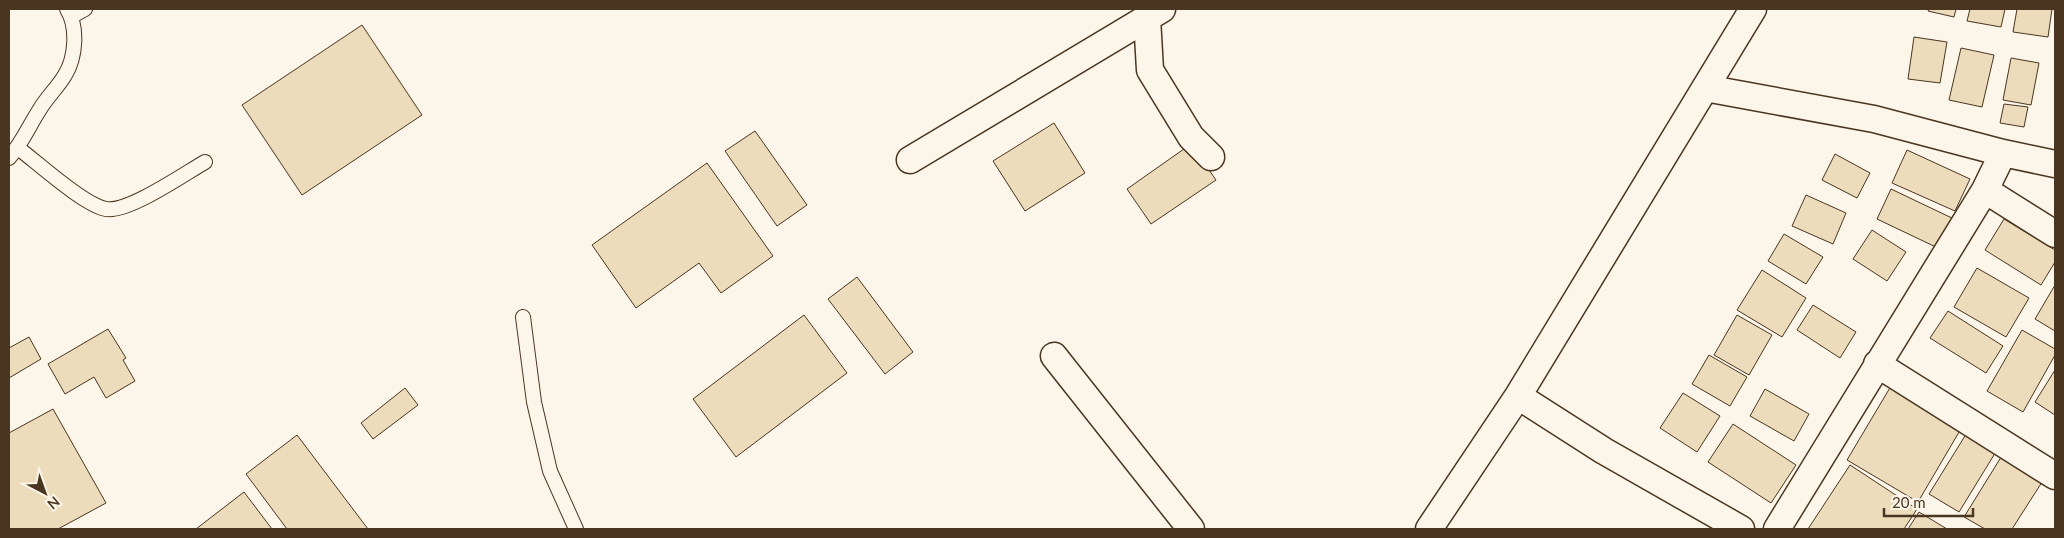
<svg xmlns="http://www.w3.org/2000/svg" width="2064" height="538" viewBox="0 0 2064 538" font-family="Lato,sans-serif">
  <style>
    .building { fill: #ecdcbc; stroke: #4a3520 }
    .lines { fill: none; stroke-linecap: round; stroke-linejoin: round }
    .lane-casing { stroke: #4a3520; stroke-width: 16 }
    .street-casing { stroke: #4a3520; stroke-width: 29 }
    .lane { stroke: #fbf6e9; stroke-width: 14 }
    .street { stroke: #fbf6e9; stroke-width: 26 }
  </style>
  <rect width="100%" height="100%" fill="#fbf6e9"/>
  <path class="building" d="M1929 9H1956L1954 17 1928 11Z
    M1970 9H2005L2001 27 1967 21Z
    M2017 9H2052L2048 37 2013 32Z
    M362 25 422 115 302 195 242 105Z
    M1914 37 1947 42 1940 83 1908 79Z
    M1961 48 1994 55 1982 107 1949 100Z
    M2011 58 2039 63 2031 105 2003 100Z
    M2004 104 2028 107 2024 127 2000 123Z
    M1054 123 1085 173 1025 211 993 161Z
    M755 131 807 205 777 226 725 151Z
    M1191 144 1216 180 1151 224 1127 189Z
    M1907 150 1970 179 1955 211 1892 183Z
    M1835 154 1870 173 1857 198 1822 180Z
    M707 163 773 256 721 293 699 263 636 308 592 245Z
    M1891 189 1954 219 1940 249 1877 219Z
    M1806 195 1846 213 1833 244 1792 226Z
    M2004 219 2055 250V262L2041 285 1985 250Z
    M1872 230 1906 252 1887 281 1853 259Z
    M1784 234 1823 257 1806 284 1768 261Z
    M1977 268 2029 298 2006 337 1954 307Z
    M1762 270 1806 298 1782 337 1737 310Z
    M857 277 913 352 885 374 828 299Z
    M2055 285V331L2035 319Z
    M1813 305 1856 332 1840 358 1797 330Z
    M1948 311 2003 346 1986 373 1930 338Z
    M804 315 847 373 736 457 693 399Z
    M1737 315 1772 335 1749 375 1714 355Z
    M108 329 126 358 123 360 135 381 106 398 94 377 65 394 48 364Z
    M2022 330 2055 349V355L2023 412 1987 391Z
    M29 337 41 359 9 378V348Z
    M1709 355 1747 377 1730 406 1692 384Z
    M2055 370V415L2035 402Z
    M1891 386 1962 427 1918 502 1847 460Z
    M405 388 418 405 373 439 361 423Z
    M1765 389 1809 414 1794 441 1750 416Z
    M1683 393 1720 416 1697 452 1660 428Z
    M53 409 106 503 58 529H9V433Z
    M1733 424 1796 465 1771 503 1708 462Z
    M1968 431 1997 450 1959 512 1929 494Z
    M297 435 368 529H287L246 474Z
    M2003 454 2044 479 2012 529H1985L1964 517Z
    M1850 465 1917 509 1904 529H1808Z
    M244 492 272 529H196Z
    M1919 512 1947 529H1908Z"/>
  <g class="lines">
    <defs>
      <path id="lane" d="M72 16 85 9
        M18 148C38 163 84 205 106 209 128 213 184 174 205 162
        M9 158C22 143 29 126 40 109 47 97 58 87 65 75 76 57 78 27 67 9
        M523 317 534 402 550 471 576 529"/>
      <path id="street" d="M1147 18 1150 70 1191 137 1211 157
        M1705 88 1874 119 2003 153 2055 164
        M910 160 1162 9
        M1985 190 2055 234
        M1054 356 1191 529
        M1877 364 2055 476
        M1518 396 1604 451 1741 529
        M1429 529 1518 396 1753 9
        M1777 529 1985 190 2003 153"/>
    </defs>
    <use href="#lane" class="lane-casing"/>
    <use href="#street" class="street-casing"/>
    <use href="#lane" class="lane"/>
    <use href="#street" class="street"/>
  </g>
  <rect width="2064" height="538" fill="none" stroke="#4a3520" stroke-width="20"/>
  <g transform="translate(45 493) rotate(139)" stroke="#fbf6e9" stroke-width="4" paint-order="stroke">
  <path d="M0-4L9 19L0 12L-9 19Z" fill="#4a3520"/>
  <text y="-8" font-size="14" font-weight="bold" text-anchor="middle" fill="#4a3520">N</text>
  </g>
  <path d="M1884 508v8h89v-8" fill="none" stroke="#4a3520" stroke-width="2.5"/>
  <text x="1892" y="508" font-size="15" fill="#4a3520" stroke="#fbf6e9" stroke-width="4" paint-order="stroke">20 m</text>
</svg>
